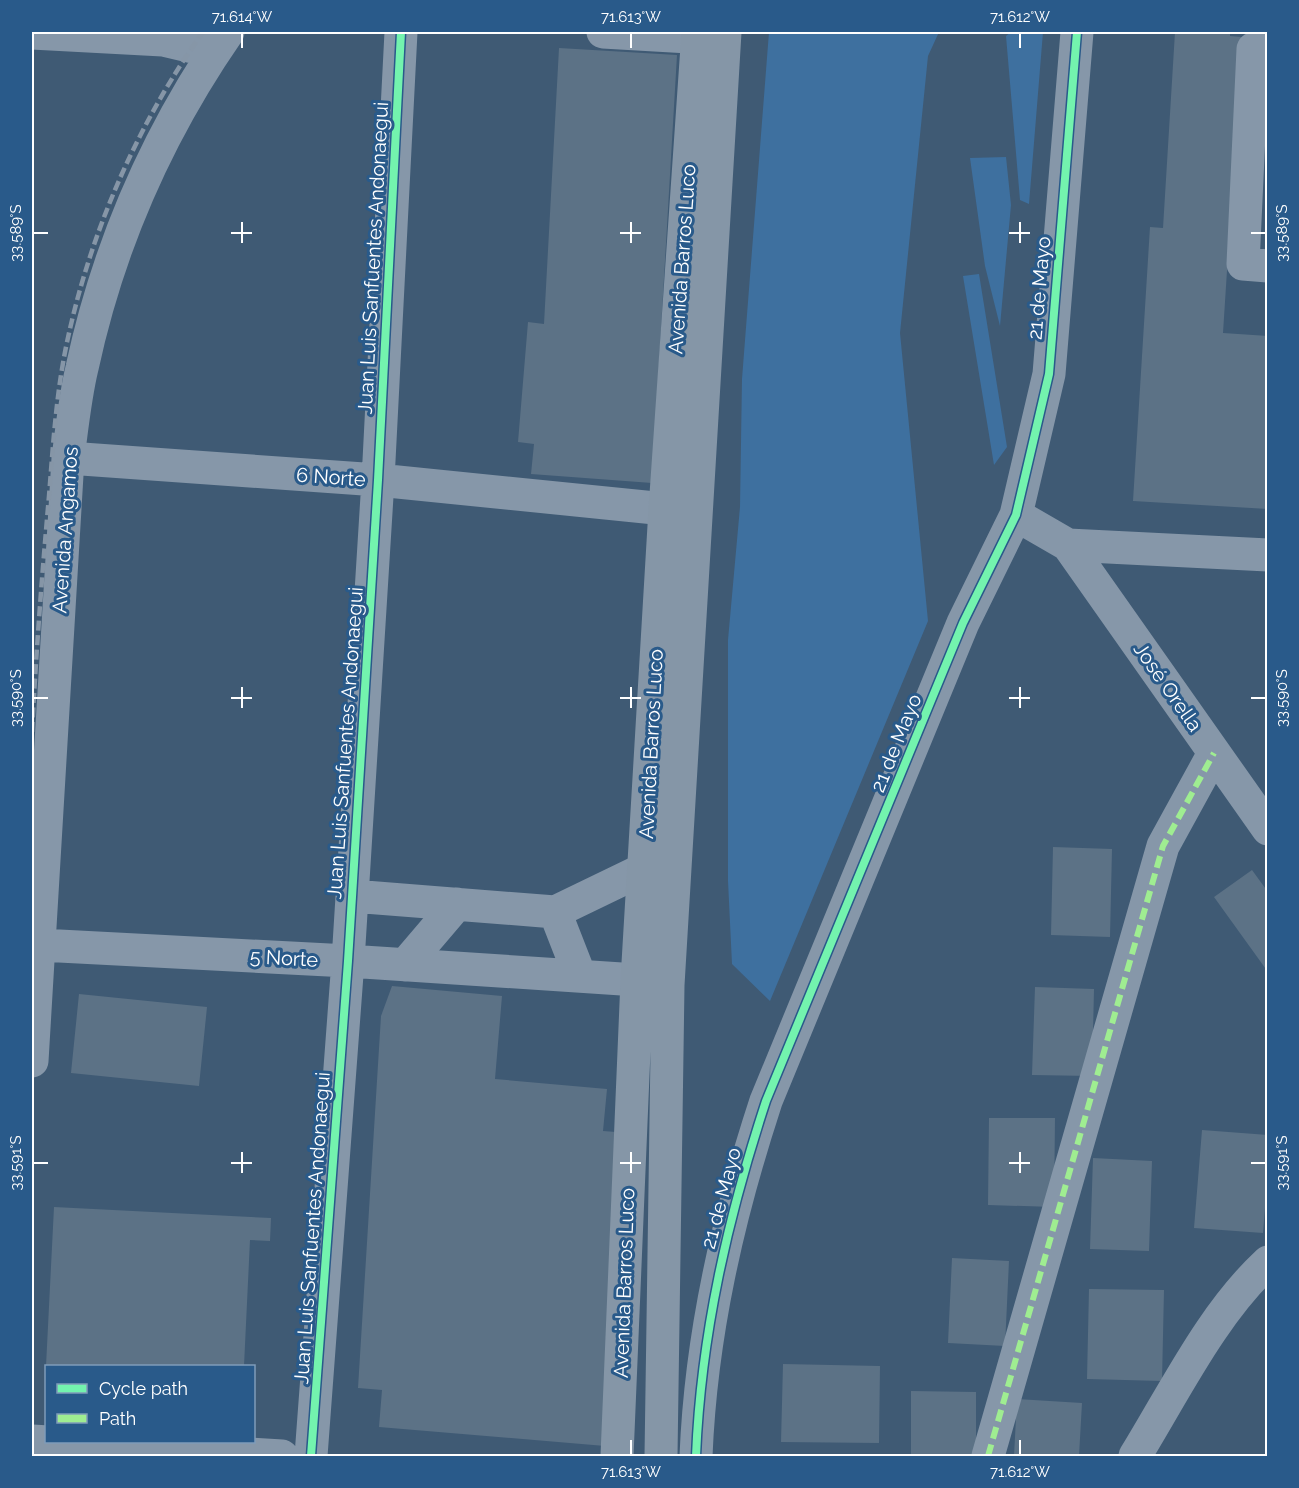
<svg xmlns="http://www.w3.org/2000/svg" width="1299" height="1488" viewBox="0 0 1299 1488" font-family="Raleway,sans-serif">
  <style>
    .green { fill: #3e709f }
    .building { fill: #5c7286 }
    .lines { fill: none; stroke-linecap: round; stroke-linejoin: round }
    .minor { stroke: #8697a9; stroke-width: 33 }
    .major { stroke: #8596a7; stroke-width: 33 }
    .rail { stroke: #8696a7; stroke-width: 4.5; stroke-dasharray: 10 4.5; stroke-linecap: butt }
    .quiet { stroke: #9fed91; stroke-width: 6; stroke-dasharray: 12 6; stroke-linecap: butt }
    .cycleway-casing { stroke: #295a8a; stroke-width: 11 }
    .cycleway { stroke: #73f3ae; stroke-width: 8 }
    .ticks { fill: none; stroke: #fff; stroke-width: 2 }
    .labels { text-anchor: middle; stroke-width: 6; stroke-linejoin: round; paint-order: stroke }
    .street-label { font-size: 20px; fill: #fff; stroke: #295a8a }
    .neatline { fill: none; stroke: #fff; stroke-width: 2 }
    .ticks-label { font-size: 15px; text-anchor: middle; fill: #fff }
  </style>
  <rect width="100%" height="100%" fill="#3f5a74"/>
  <path class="green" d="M769 32H939L928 56 900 333 928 621 770 1001 732 964 728 881V640L740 507 742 379Z
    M1011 32H1043L1029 204 1020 200 1006 36Z
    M1006 157 1011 205 1000 326 985 266 970 158Z
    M979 274 1007 447 994 465 963 276Z"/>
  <path class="building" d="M1175 32H1230V36L1242 37 1223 333 1268 336V509L1133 501 1150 227 1163 228Z
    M559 48 677 55 652 483 531 474 534 444 518 442 528 322 544 324Z
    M1053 847 1112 849 1110 937 1051 935Z
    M1252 870 1268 892V972L1214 897Z
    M392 986 502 996 495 1079 607 1089 603 1131 616 1132 605 1446 379 1427 382 1390 358 1388 381 1016Z
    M1035 987 1094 989 1092 1076 1032 1075Z
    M79 994 207 1007 199 1086 71 1073Z
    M989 1118H1055L1054 1207 988 1205Z
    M1202 1130 1268 1135V1172L1263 1233 1194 1228Z
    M1093 1158 1152 1161 1149 1251 1090 1249Z
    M54 1207 271 1218 270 1241 250 1240 244 1366H46Z
    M952 1258 1009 1261 1005 1346 948 1343Z
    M1089 1289 1164 1290 1162 1381 1087 1379Z
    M783 1364 880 1366 879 1443 781 1442Z
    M911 1391 976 1392V1456H911Z
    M1017 1399 1082 1403 1079 1456H1014Z"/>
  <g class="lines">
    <path class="minor" d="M603 32 724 39
      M32 33 163 40 214 52
      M1268 50 1253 49 1243 264 1268 266
      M68 458 378 480 665 509
      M1016 515 1068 545 1268 555
      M1068 545 1268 829
      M352 896 555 912 644 869
      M555 912 580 976
      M40 945 348 961 637 980
      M405 965 457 904
      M32 1061 68 458C72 428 75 397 82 368 108 247 158 133 228 32
      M32 1441 282 1456
      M311 1456 348 961 378 480 401 32
      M696 1456C701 1334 728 1217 766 1101L963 623 1016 515 1049 374 1077 32
      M988 1456 1163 846 1214 753
      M1135 1456C1175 1391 1212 1314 1268 1262"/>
    <path class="major" d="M617 1456 637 980 665 509 698 32
      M661 1456 668 985 725 32"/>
    <path class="rail" d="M32 732C36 653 42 575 49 496 53 446 56 396 66 347 89 235 137 124 203 32"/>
    <path class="quiet" d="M988 1456 1163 846 1214 753"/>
    <defs>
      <path id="cycleway" d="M311 1456 348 961 378 480 401 32
        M696 1456C701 1334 728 1217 766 1101L963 623 1016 515 1049 374 1077 32"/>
    </defs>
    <use href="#cycleway" class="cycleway-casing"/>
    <use href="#cycleway" class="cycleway"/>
  </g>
  <path class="ticks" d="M242 33V48M631 33V48M1020 33V48M242 222V243M631 222V243M1020 222V243M33 233H48M231 233H252M620 233H641M1009 233H1030M1251 233H1266M242 687V708M631 687V708M1020 687V708M33 698H48M231 698H252M620 698H641M1009 698H1030M1251 698H1266M242 1152V1173M631 1152V1173M1020 1152V1173M33 1163H48M231 1163H252M620 1163H641M1009 1163H1030M1251 1163H1266M631 1440V1455M1020 1440V1455"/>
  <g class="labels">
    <g class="street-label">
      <text transform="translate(373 258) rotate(-87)" y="7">Juan Luis Sanfuentes Andonaegui</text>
      <text transform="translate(682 259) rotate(-86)" y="7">Avenida Barros Luco</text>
      <text transform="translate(1039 288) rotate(-85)" y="7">21 de Mayo</text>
      <text transform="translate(331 477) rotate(4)" y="7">6 Norte</text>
      <text transform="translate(65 530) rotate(-86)" y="7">Avenida Angamos</text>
      <text transform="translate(1168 687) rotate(55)" y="7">José Orella</text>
      <text transform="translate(345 743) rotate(-86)" y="7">Juan Luis Sanfuentes Andonaegui</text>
      <text transform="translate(896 743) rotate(-68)" y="7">21 de Mayo</text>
      <text transform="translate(651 744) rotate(-87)" y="7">Avenida Barros Luco</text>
      <text transform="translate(284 958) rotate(3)" y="7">5 Norte</text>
      <text transform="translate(721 1198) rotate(-75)" y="7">21 de Mayo</text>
      <text transform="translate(312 1228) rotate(-86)" y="7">Juan Luis Sanfuentes Andonaegui</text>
      <text transform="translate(624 1283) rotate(-88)" y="7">Avenida Barros Luco</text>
    </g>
  </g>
  <rect width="1299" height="1488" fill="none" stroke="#295a8a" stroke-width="66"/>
  <rect x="45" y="1365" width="210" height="78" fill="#295a8a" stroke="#7f9cb9" stroke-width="1.5"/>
  <rect x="57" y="1384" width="30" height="9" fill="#73f3ae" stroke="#7f9cb9" stroke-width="1.5"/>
  <text x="99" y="1395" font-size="18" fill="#ffffff">Cycle path</text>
  <rect x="57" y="1414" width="30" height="9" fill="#9fed91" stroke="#7f9cb9" stroke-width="1.5"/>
  <text x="99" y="1425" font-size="18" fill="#ffffff">Path</text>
  <rect x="33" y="33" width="1233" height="1422" class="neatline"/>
  <g class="ticks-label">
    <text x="242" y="22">71.614°W</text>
    <text x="631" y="22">71.613°W</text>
    <text x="1020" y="22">71.612°W</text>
    <text transform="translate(16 233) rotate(-90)" y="5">33.589°S</text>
    <text transform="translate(1282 233) rotate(-90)" y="5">33.589°S</text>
    <text transform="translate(16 698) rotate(-90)" y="5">33.590°S</text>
    <text transform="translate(1282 698) rotate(-90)" y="5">33.590°S</text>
    <text transform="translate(16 1163) rotate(-90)" y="5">33.591°S</text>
    <text transform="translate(1282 1163) rotate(-90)" y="5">33.591°S</text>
    <text x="631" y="1477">71.613°W</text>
    <text x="1020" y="1477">71.612°W</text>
  </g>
</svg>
